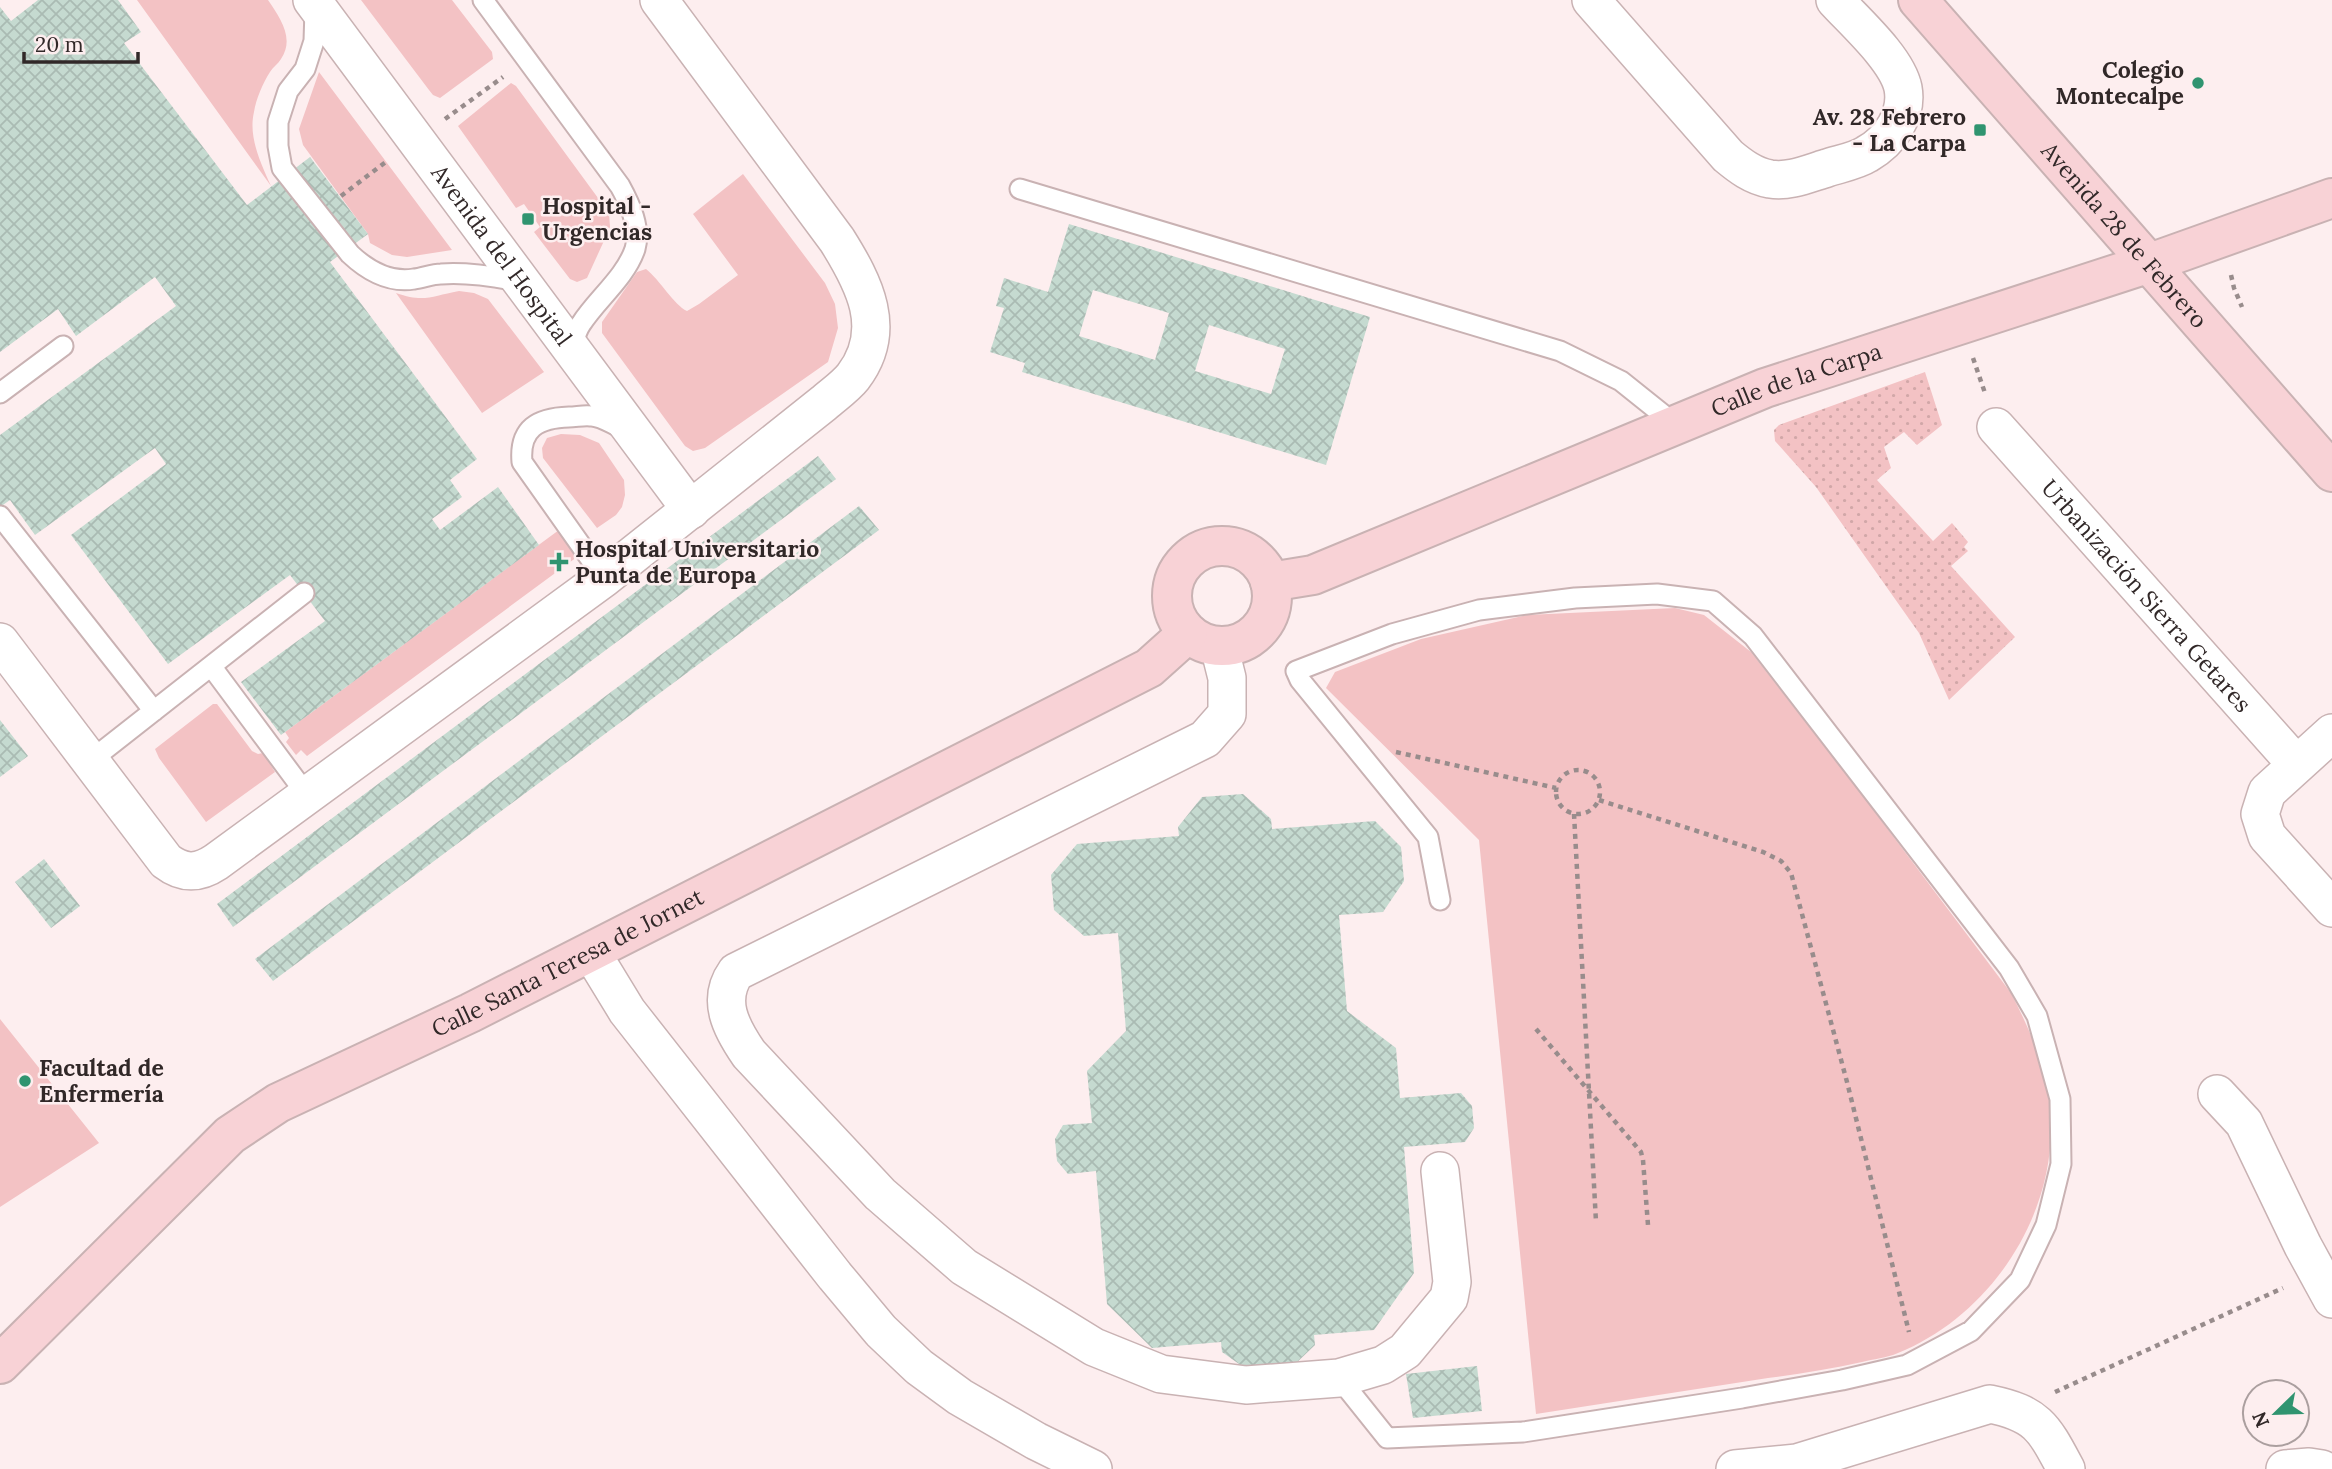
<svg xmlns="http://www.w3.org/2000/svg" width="2332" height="1469" viewBox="0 0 2332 1469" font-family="Lora,serif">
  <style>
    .green { fill: #f3c2c4 }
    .garden { fill: url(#garden-dots) }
    .building { fill: url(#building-cross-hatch); fill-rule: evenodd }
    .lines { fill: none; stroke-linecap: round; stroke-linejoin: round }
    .lane-casing { stroke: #c9b2b3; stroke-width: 23 }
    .street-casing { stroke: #c9b2b3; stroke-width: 40 }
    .secondary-casing { stroke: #c9b2b3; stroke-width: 42 }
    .path { stroke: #988c8c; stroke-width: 4.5; stroke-dasharray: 5 5; stroke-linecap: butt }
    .lane { stroke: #fff; stroke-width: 19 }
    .street { stroke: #fff; stroke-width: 37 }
    .secondary { stroke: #f8d2d6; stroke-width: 38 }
    .poi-dot { fill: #309470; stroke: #fdeeef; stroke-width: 2.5 }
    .labels { text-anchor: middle; stroke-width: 5; stroke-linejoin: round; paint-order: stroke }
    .poi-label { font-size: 23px; font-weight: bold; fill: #312828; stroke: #fdeeef; text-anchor: start }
    .street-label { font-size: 23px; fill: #312828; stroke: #fdeeef }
  </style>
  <defs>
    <pattern id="garden-dots" width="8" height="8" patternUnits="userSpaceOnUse" patternTransform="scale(1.75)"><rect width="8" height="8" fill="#f3c2c4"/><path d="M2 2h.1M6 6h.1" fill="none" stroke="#d1a7a8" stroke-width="1.8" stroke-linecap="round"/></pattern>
    <pattern id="building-cross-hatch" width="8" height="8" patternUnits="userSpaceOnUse" patternTransform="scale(1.75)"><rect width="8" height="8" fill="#c5dad0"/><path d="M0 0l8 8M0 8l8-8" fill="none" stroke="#aabbb3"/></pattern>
  </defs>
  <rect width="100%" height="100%" fill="#fdeeef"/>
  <path class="green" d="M137 0H268C280 18 295 38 281 59 278 64 273 67 270 72 263 83 256 99 254 112 248 137 261 164 271 186Z
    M361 0H452L492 52 493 59 440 98 433 95 429 90Z
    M319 72 452 250 407 257 392 255 370 243 368 234 303 145 299 129Z
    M511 83 516 86 609 213 610 227 603 243 587 278 577 282 570 279 534 232 540 227 524 204 516 208 458 126Z
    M743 174 825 283 835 304 838 328 828 362 705 448 693 451 685 446 602 333V322L637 272 646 269C660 280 674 305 687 311L699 304 738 275 693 214Z
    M459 291 474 293 488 299 544 372 482 413 396 293C424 303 432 296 459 291Z
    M561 434 580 435 599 443 624 480 625 495 622 507 616 515 597 528 543 458 542 448 547 438Z
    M559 530 577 557 307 756 301 750 296 755 286 742 289 738 285 732Z
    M1675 608 1704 615 1751 652 1859 791 2011 993C2030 1030 2046 1066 2050 1108 2060 1211 1992 1315 1898 1353 1887 1358 1873 1359 1862 1362 1830 1369 1799 1374 1768 1378 1691 1390 1613 1402 1536 1414L1479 840 1326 688 1335 672 1421 639 1527 615Z
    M213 704H217L252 751 258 754 263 753 275 772 206 822 159 758 155 749Z
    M0 1019 99 1143 0 1207Z"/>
  <path class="garden" d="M1925 372 1942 425 1917 445 1904 432 1884 447 1891 468 1877 480 1933 541 1952 523 1968 542 1964 547 1968 551 1951 566 2015 637 1949 700 1919 633 1816 487 1775 441 1774 430 1779 425Z"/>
  <path class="building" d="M38 0H118L141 32 124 43 247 205 310 157 368 234 330 262 477 459 450 480 462 497 432 519 440 530 498 487 539 545 281 735 241 682 325 621 290 575 168 664 71 535 166 464 155 448 35 535 10 500 0 507V435L176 306 155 277 76 336 58 309 0 352V7L11 21Z
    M1069 224 1370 317 1326 465 1022 372 1025 363 990 352 1004 308 996 306 1004 278 1048 292ZM1093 290 1169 313 1155 360 1079 336ZM1209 325 1285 349 1271 394 1195 371Z
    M818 456 836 479 233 927 217 904Z
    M859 506 879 530 273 981 255 959Z
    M0 720 28 756 0 777Z
    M1243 794 1271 819 1272 829 1375 821 1401 847 1404 881 1383 912 1339 915 1347 1011 1396 1048 1400 1098 1461 1093 1472 1106 1474 1128 1465 1142 1404 1147 1414 1273 1374 1330 1314 1335 1315 1345 1291 1368 1249 1371 1222 1352 1221 1342 1152 1348 1107 1304 1096 1171 1068 1174 1057 1161 1055 1139 1063 1125 1092 1123 1087 1071 1126 1031 1118 933 1084 936 1054 910 1051 875 1077 844 1179 836 1178 827 1202 797Z
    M44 859 80 906 51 928 15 882Z
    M1477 1366 1482 1411 1413 1418 1406 1374Z"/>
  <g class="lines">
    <defs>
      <path id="lane" d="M483 0 620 186C630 204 641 228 635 249 625 278 597 299 581 324 576 331 574 341 571 349
        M315 10 314 41 305 69 288 91 278 122V146L282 168 350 254C368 271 389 283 414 279 423 278 432 274 441 274 467 272 492 276 517 281
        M1020 189 1560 351 1621 381 1676 425
        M0 393 63 346
        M0 516 154 711
        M604 578 522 462C519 428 538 418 569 417 576 417 584 415 591 416 601 416 612 424 622 428
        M211 666 304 593
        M90 761 211 666 307 795
        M1339 1378 1387 1438 1523 1432 1742 1398 1842 1380 1907 1365 1971 1331 2020 1280 2046 1225 2061 1164 2060 1099 2037 1016 2009 968 1753 636 1713 601 1657 594 1575 598 1479 610 1392 634 1296 671 1300 680 1428 837 1440 900"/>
      <g id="street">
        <path id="s1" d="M312 0 691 510"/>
        <path d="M1591 0 1728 156C1740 166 1753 176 1770 179 1790 182 1807 174 1827 168 1839 164 1856 161 1867 154 1890 141 1908 115 1903 88 1897 59 1855 22 1835 0"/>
        <path id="s2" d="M1996 427 2296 764"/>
        <path d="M0 642 166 861C183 874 198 874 216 862L604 578 824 403C833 395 845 387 853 377 889 330 864 283 837 240L659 0"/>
        <path d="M1219 646 1227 678V714L1205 739 736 972C716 1000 731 1028 749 1054L880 1194 964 1267 1094 1347 1161 1374 1246 1385 1339 1378 1383 1365 1405 1351 1449 1298 1452 1282 1440 1171"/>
        <path d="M2332 733 2267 792 2260 814 2267 836 2332 908"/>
        <path d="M591 952 627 1011 835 1276 881 1331 919 1367 960 1397 1036 1441 1093 1469"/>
        <path d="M2217 1094 2244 1123 2303 1246 2332 1299"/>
        <path d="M1735 1469 1797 1463 1990 1404C2038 1414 2044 1428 2066 1469"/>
        <path d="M2285 1469 2309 1467 2322 1469"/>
      </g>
      <g id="secondary">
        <path id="s3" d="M1918 0 2332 472"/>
        <circle cx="1222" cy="596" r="50"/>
        <path id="s4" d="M1270 582 1313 575 1765 388 2150 263 2332 198"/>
        <path id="s5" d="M0 1364 230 1135 278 1103 470 1013 1149 668 1188 633"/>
      </g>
    </defs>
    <use href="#lane" class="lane-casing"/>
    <use href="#street" class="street-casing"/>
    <use href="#secondary" class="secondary-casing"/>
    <path class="path" d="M445 119 503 77
      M341 196 387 161
      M2231 275 2234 288 2242 307
      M1973 358 1985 393
      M1396 752 1556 788
      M1556 792a22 22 0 1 1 44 0a22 22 0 1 1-44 0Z
      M1599 800 1763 852 1781 861 1791 873 1847 1082 1909 1332
      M1574 814 1596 1222
      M1536 1029 1641 1152 1643 1160 1648 1225
      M2055 1392 2283 1288"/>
    <use href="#lane" class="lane"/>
    <use href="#street" class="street"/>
    <use href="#secondary" class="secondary"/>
  </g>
  <g class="poi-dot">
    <circle cx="2198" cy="83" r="7"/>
    <rect x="1973" y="123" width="14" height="14" rx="3.5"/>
    <rect x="521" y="212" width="14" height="14" rx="3.5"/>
    <path d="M555.5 551.5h7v7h7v7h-7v7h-7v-7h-7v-7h7z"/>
    <circle cx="25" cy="1081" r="7"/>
  </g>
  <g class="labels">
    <g class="poi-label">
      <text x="2184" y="78" text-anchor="end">Colegio<tspan x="2184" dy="26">Montecalpe</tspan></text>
      <text x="1966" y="125" text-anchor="end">Av. 28 Febrero<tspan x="1966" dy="26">- La Carpa</tspan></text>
      <text x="542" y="214">Hospital -<tspan x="542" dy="26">Urgencias</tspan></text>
      <text x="575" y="557">Hospital Universitario<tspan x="575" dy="26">Punta de Europa</tspan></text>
      <text x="39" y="1076">Facultad de<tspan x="39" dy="26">Enfermería</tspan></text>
    </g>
    <g class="street-label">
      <text dy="8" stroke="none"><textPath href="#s3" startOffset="313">Avenida 28 de Febrero</textPath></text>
      <text dy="8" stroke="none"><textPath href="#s1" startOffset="318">Avenida del Hospital</textPath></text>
      <text dy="8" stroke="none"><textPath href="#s4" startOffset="565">Calle de la Carpa</textPath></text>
      <text dy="8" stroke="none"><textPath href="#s2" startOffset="226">Urbanización Sierra Getares</textPath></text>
      <text dy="8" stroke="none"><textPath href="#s5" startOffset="704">Calle Santa Teresa de Jornet</textPath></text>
    </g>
  </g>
  <g transform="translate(2276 1413) rotate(247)"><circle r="33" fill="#fdeeef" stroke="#ab9f9f" stroke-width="2"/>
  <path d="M0-5L12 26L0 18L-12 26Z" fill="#309470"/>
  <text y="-10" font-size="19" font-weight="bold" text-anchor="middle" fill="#312828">N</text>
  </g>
  <path d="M24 52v10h114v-10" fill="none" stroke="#312828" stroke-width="3.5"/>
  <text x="35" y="52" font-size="21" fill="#312828" stroke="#fdeeef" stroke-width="5" paint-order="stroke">20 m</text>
</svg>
